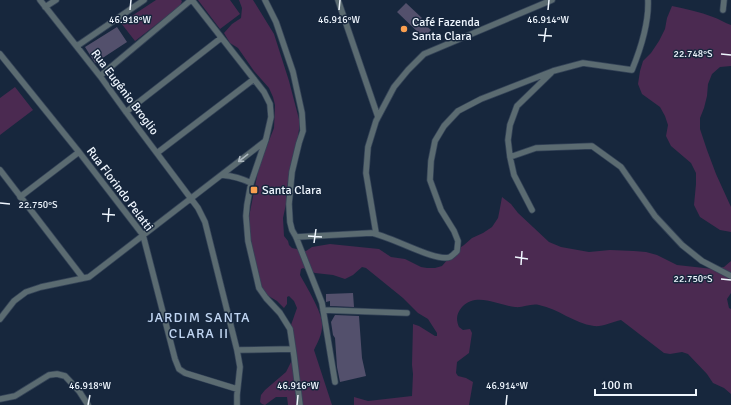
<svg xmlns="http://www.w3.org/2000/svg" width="731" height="405" viewBox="0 0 731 405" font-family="Signika,sans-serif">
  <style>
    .green { fill: #4b2a51 }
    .building { fill: #53506c }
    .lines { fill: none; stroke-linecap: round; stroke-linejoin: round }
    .minor-casing { stroke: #354458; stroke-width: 7 }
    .minor { stroke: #5b6b71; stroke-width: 5.5 }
    .oneway { stroke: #acb7bf }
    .ticks { fill: none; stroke: #eff6fe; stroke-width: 1.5 }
    .poi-dot { fill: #fa9f4f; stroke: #17273d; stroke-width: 1.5 }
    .labels { text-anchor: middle; stroke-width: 3; stroke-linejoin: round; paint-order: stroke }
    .poi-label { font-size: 12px; fill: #eff6fe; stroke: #17273d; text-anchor: start }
    .street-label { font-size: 12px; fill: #eff6fe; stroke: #17273d }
    .quarter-label { font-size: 14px; letter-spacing: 1px; fill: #c0d5f2; stroke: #17273d }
    .ticks-label { font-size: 10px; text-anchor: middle; fill: #eff6fe; stroke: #17273d; stroke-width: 3; stroke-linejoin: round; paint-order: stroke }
  </style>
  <rect width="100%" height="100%" fill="#17273d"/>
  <path class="green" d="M156 0H181L182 1 180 6 135 41 121 23Z
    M198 0H230L240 14 220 29Z
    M239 0H253L274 34 289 81 300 123 296 149 290 170 286 193V204L283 218 284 236 288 241 289 245 292 248 306 251 312 247 330 244 379 249 391 257 405 259 421 267 427 268H435L442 266 455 251 464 245 472 238 483 233 492 227 498 218 500 208 502 197 511 204 518 213 549 242 561 247 589 252 610 250 634 251 646 252 657 255 677 265 713 269 724 267 731 261V293L727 299 729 308 731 309V394L724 388 713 383 707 374 688 354 682 352 670 354 664 353 621 320C612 322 602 327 594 326 573 323 559 309 539 305 531 303 523 308 515 307 497 305 477 292 462 307 456 314 456 320 459 327L463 330 470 329 472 333 469 353 457 362 456 373 458 376 466 378 473 382 469 405H354V397L368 401 412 396 413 374 412 365 413 324 419 326 435 336H437V333L428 319 418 313 403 298 366 268 362 267 353 275 345 279 333 275 315 273 303 268 301 269 300 275C306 286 322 312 322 323 323 333 318 342 314 350L332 405H288L287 397H276L265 405 262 404 260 402 261 395 265 390 286 372 291 362 294 348 291 325 297 308 294 301 289 296 287 297V304L284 308 277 301 267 295 261 287 252 246 249 229V217L258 171 261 161 274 128 275 105 273 97 269 88 254 71 238 48 230 43 224 33 232 24 241 18 242 8Z
    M672 6C686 9 700 12 713 17 719 19 725 23 731 25V66L720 67 712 74 708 84 707 96 704 108 700 118V129L707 150 716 174 731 207V232L720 230 700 217 694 205 696 184V173L691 163 671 146 666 136 668 125 665 116 660 107 642 94 638 84 640 71 643 61 651 53 659 41 665 29 667 18Z
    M15 87 33 110 0 135V98Z"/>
  <path class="building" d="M406 3 422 18 420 20 431 30 424 38 397 12Z
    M117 27 127 42 95 63 85 47Z
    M353 293 354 307 330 306V301L326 302V294Z
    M335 315 359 316 362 358 366 376 340 382 337 367 335 338 333 335 331 322Z"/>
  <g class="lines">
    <defs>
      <path id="minor" d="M40 0 100 76 126 112 198 208 205 222 237 350 240 367 237 395V405
        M192 0 264 92 270 104 271 117 266 139 251 183 247 205 246 216 248 241 259 288 266 298 280 313 290 329 294 356 300 405
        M265 0 276 22 293 72 302 113 303 131 299 143 292 172 289 204 290 222 292 230 296 237 322 303 335 382
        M338 0 378 117
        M45 7 56 0
        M723 10 724 0
        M77 46 144 0
        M0 54 79 152 143 235 175 359 179 369 185 373 237 389
        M100 76 191 0
        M126 112 221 38
        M157 153 254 79
        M510 157 536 148 592 146 621 167 655 216 682 245 702 261 731 276
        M0 170 83 278
        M222 175C233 176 241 178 251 183
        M20 197 79 152
        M532 210 514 175 510 157 508 140 510 125 517 106 551 73
        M376 233 366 173 368 147 376 121 394 87 408 70 424 54 552 0
        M296 237 371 233C389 235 436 263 450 257 452 256 455 253 457 251L458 241 454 231 441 210 430 180 431 161 435 141 444 126 458 111 481 99 553 71 583 63 632 70C641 48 649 24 648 0
        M323 310 407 313
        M0 319 14 301 26 292 41 287 89 277 264 142
        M237 350 293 349
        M0 399 15 396 49 375 57 374 65 376 79 391 88 405"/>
    </defs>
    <use href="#minor" class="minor-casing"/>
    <use href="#minor" class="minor"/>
  </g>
  <defs><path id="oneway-shaft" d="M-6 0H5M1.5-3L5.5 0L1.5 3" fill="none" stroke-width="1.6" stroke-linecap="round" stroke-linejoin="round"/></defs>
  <use class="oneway" href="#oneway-shaft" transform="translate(243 158) rotate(142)"/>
  <path class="ticks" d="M130 10 131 0M339 10 340 0M548 10 549 0M538 35 552 36M544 42 546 28M721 54 731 55M0 203 10 204M102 214 115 215M108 222 109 208M308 236 322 237M314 243 316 229M515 257 528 259M521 265 522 251M721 279 731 280M88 405 90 395M297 405 298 395M506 405 507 395"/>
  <g class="poi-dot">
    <circle cx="404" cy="29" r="4"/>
    <rect x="250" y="186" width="8" height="8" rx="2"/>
  </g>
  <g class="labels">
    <g class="poi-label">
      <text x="412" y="26">Café Fazenda<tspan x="412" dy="14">Santa Clara</tspan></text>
      <text x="262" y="194">Santa Clara</text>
    </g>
    <g class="street-label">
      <text transform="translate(125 92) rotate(53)" y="4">Rua Eugênio Broglio</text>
      <text transform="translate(120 189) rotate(53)" y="4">Rua Florindo Pelatti</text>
    </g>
    <g class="quarter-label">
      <text x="199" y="322">JARDIM SANTA<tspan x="199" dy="16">CLARA II</tspan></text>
    </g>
  </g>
  <g class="ticks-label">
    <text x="130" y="23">46.918°W</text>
    <text x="339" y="23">46.916°W</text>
    <text x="548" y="23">46.914°W</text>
    <text x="693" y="57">22.748°S</text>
    <text x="38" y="208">22.750°S</text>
    <text x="693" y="282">22.750°S</text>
    <text x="90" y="389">46.918°W</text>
    <text x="298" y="389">46.916°W</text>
    <text x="507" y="389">46.914°W</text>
  </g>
  <path d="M595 389v6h101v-6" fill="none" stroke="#eff6fe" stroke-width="2"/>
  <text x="601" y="389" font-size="12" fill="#eff6fe" stroke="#17273d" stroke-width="3" paint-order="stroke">100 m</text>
</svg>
